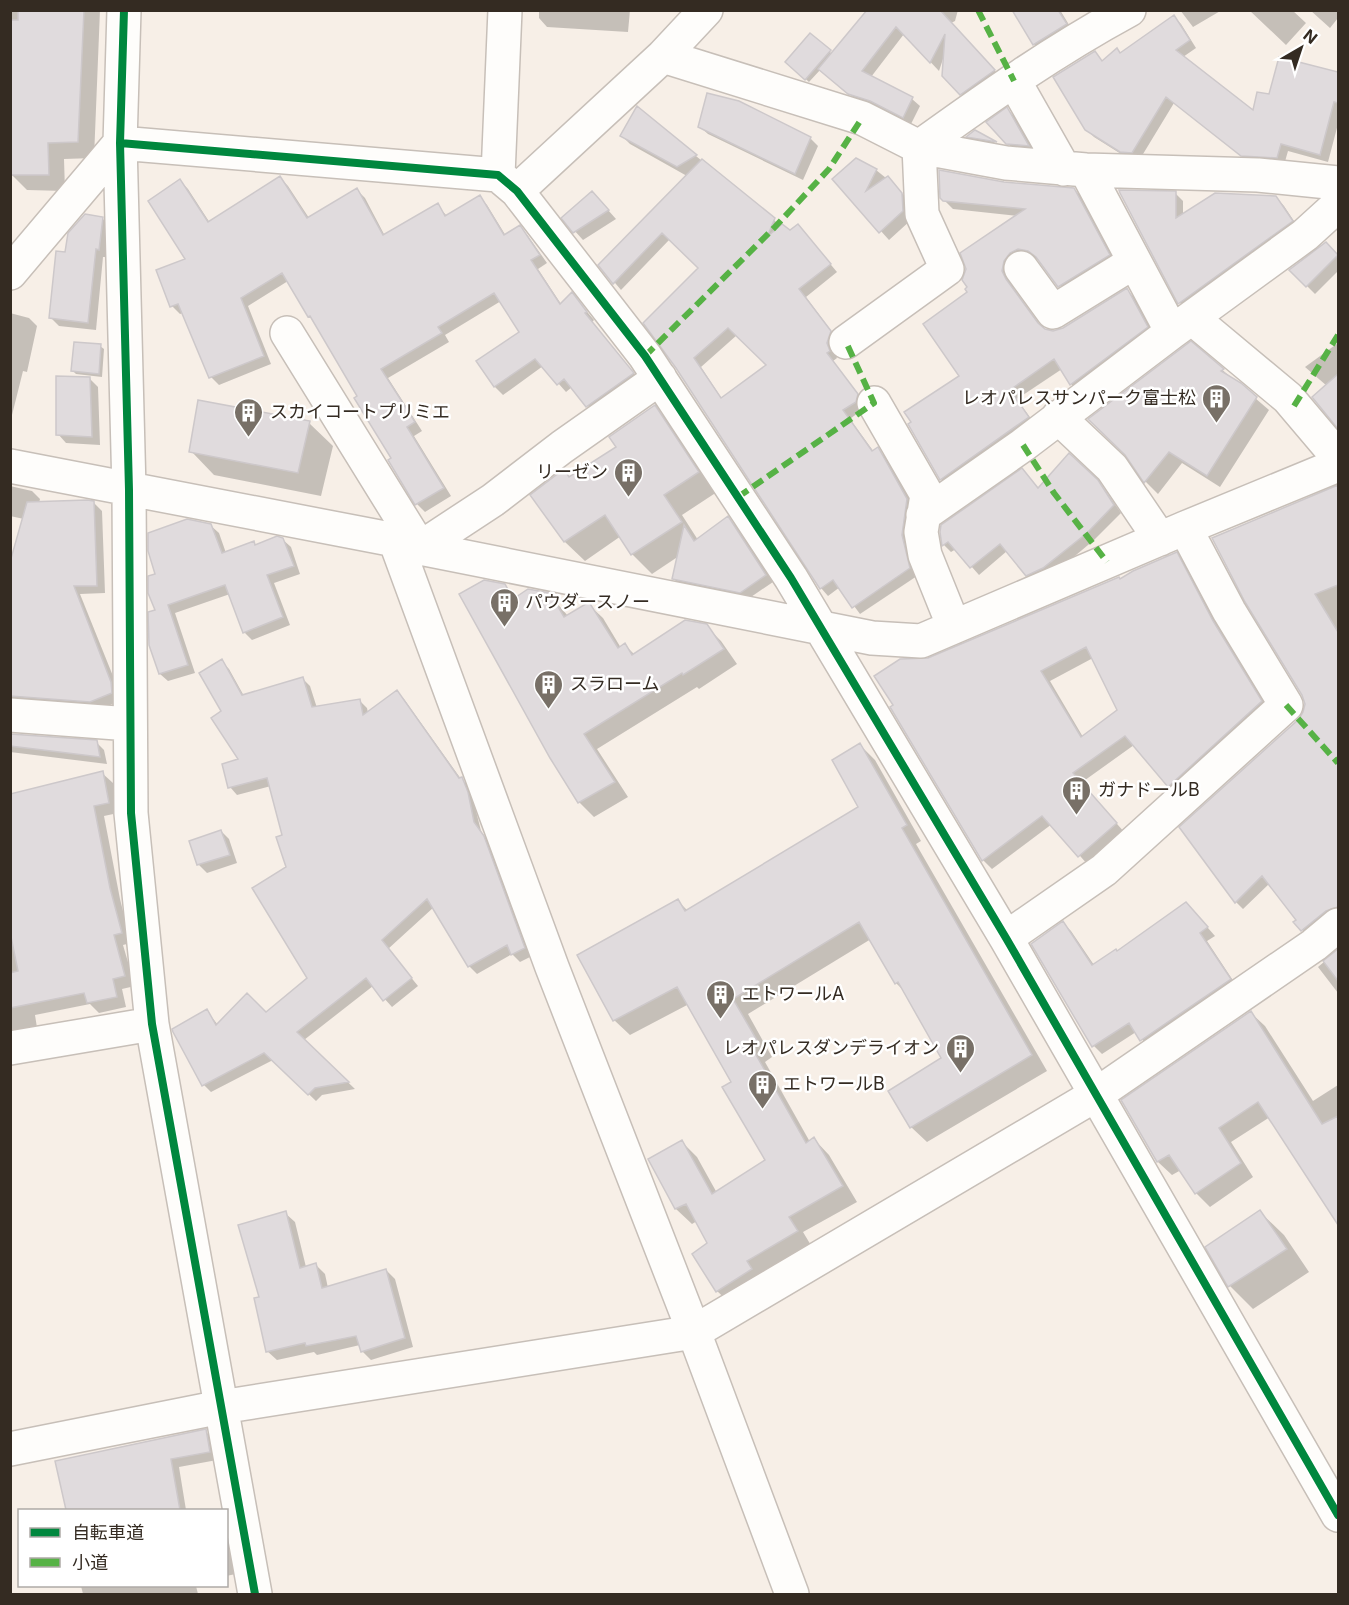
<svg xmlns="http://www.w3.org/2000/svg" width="1349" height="1605" viewBox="0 0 1349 1605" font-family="Inter,'Noto Sans JP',sans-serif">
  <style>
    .shadow { fill: #0003; fill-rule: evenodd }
    .building { fill: #e0dbdd; stroke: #cdc8ca; stroke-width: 1.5; fill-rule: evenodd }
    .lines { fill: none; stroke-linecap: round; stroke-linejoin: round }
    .minor-casing { stroke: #c7bfb8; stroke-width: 36 }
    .minor { stroke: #fefdfb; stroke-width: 33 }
    .quiet { stroke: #56b245; stroke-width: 6; stroke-dasharray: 12 6; stroke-linecap: butt }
    .cycleway-casing { stroke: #fff; stroke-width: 11 }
    .cycleway { stroke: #00873e; stroke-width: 8 }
    .labels { text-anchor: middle; stroke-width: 5; stroke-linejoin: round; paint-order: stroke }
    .poi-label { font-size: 18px; fill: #342b22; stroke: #fff; text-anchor: start }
  </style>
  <rect width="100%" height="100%" fill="#f7efe7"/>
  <path class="shadow" d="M10 10H100L94 158 64 159 65 191 27 190 11 174Z
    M539 10H630L628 32 547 27 539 18Z
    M869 10H958L955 21 951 23 1002 79 969 102 944 76V56L939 71 904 34 871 77 912 99 920 106 911 124 858 101 821 69 809 82 787 62 830 52 832 54Z
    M1014 10H1060L1074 33 1042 52 1034 44Z
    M1180 10H1222L1193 27Z
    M1249 10H1292L1306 23 1286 45Z
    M1310 10H1338V18L1330 28Z
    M1174 17 1181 24 1196 48 1183 57 1254 112 1270 96 1280 58 1338 74V124L1328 162 1288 151 1284 165 1250 163 1174 103 1140 159H1129L1094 137 1086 129 1095 53 1103 62 1120 54Z
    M1007 109 1015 117 1036 154 1016 152 988 123Z
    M700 127 810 138 818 146 803 180 708 134Z
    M975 132 997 144 1001 148 975 143 968 137Z
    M622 136 696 156 781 226 790 232 805 234 837 272 806 297 838 340 834 352 837 358 833 361 865 403 863 409 850 419 874 452 878 449 885 457 914 507 917 576 860 614 840 587 828 596 821 588 677 367 700 268 670 239 621 290 600 265 687 176 630 144ZM737 335 769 366 722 399 701 367Z
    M876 170 896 186 910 203 911 220 889 240 834 179Z
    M280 178 288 186 309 218 357 190 365 198 385 236 437 205 447 216 479 197 487 205 506 236 520 227 528 236 547 263 538 269 561 304 572 294 594 320 592 322 641 382 595 414 572 387 566 392 543 366 503 395 495 387 478 362 521 332 501 301 445 335 449 342 388 378 422 431 414 436 451 496 425 512 417 504 390 461 394 458 359 396 316 323 309 316 288 281 248 306 271 364 219 385 211 377 183 313 180 314 172 306 188 260 180 181 188 189 210 223Z
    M1004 183 1074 189 1083 198 1118 264 1068 295 1038 259 1028 258 1011 280 1014 289 1043 329 1054 332 1063 329 1127 290 1136 299 1156 336 1080 393 1072 385 1062 369 1017 399 1036 426 950 488 941 479 910 425 961 376 969 292 1018 216 953 209 942 198Z
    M1121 193H1175L1183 201V215L1276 197 1284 206 1300 230 1188 311 1180 303Z
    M600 201 616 219 583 240 563 218Z
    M102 218 111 227 107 257H103L96 330 59 326 51 318 66 253Z
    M1325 244 1338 256V271L1315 294 1291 270Z
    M10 313 29 318 37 326 27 372 23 371 10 423Z
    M1191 343 1269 410 1220 487 1182 463 1158 494 1146 482 1128 456Z
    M1338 343V426L1314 398 1327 386 1305 367Z
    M100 346 104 349 102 377 76 374 73 371Z
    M90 379 98 387 100 445 66 443 58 434Z
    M654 407 674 426 717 492 682 515 698 540 727 518 735 525 773 582 748 599 681 586 674 579 679 556 652 574 632 554 621 536 585 561 565 542 533 495 564 471 570 478 619 448Z
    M309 423 333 446 321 496 214 475 191 451Z
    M1069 455 1105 490 1121 513 1094 540 1051 576 1035 582 1007 551 979 575 956 549 951 552 944 545 942 532 1038 489Z
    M10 486 32 491 40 499 39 503H94L102 511 105 593 80 594 119 691V701L99 710 10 705V568L24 519 10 516Z
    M1338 487V755L1304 729 1306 704 1304 695 1214 539Z
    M210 525 219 533 226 553 253 543 257 546 282 539 291 547 300 574 274 583 290 625 252 640 245 633 230 594 175 613 195 673 168 681 160 674 157 575Z
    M1176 554 1185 563 1222 632 1270 712 1178 795 1134 745 1081 783 1125 833 1088 865 1052 824 992 869 983 860 892 707 929 660 1121 581ZM1093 658 1119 710 1083 737 1050 681Z
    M504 585 517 598 549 594 568 616 588 604 603 618 621 648 625 645 635 655 706 626 721 641 737 664 699 689 697 687 597 749 628 797 594 817 579 802 551 757Z
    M221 661 229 669 244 696 303 679 310 686 317 708 360 701 367 708 368 713 397 692 404 699 461 779 470 787 481 831 491 845 532 956 520 962 512 954 477 974 469 966 434 907 388 949 418 986 392 1007 373 986 304 1040 355 1089 322 1095 316 1101 273 1060 211 1092 204 1085 207 1011 218 1025 266 1014 309 979 287 867 284 836 271 786 237 795 230 787 240 760 223 711Z
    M10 735 96 742 104 750 107 764 10 752Z
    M1292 741 1338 802V915L1309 938 1296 922 1298 920 1270 883 1243 909 1236 902Z
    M860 745 875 760 921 841 916 844 1047 1071 927 1142 911 1127 944 1059 906 993 896 983 871 939 748 1014 772 1057 765 1062 810 1142 814 1139 829 1155 857 1202 803 1232 812 1247 733 1306 717 1291 709 1244 697 1221 692 1224 676 1209 650 1160 682 1142 697 1157 717 1193 767 1161 733 1082 689 1004 630 1035 614 1020 678 901 688 911 860 807Z
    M102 773 113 783 118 813 104 816 120 899 131 943 123 945 135 986 122 989 126 1007 99 1013 90 1004 35 1015 38 1034 10 1040V795Z
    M221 831 229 839 237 863 207 873 199 865 191 842Z
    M1194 912 1215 936 1207 941 1238 988 1150 1049 1136 1032 1102 1054 1094 1046 1063 923 1071 931 1094 965Z
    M1338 950V993L1318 967Z
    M1251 1013 1265 1026 1313 1101 1338 1085V1221L1270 1117 1231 1142 1253 1177 1210 1207 1196 1193 1181 1170 1172 1175 1158 1162 1123 1101Z
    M1260 1212 1284 1235 1309 1272 1253 1309 1230 1286Z
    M285 1213 295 1222 306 1267 316 1265 325 1274 328 1288 386 1270 395 1279 413 1347 371 1360 362 1351 360 1345 317 1355 314 1352 277 1360 267 1351 261 1298Z
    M205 1431 213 1439 217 1460 179 1467 186 1510H66L57 1462Z
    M226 1531 229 1533 236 1574 226 1576Z
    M81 1586H196L198 1594H148V1593L83 1594Z"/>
  <path class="building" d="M18 10H84L78 142 48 143 49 175H10V20H18Z
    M867 10H940L995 70 960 95 942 76 945 34 930 63 896 27 862 71 913 97 903 118 870 101 848 94 818 69Z
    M1012 10H1058L1067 24 1033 45Z
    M1174 15 1190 40 1176 50 1253 110 1257 92 1269 94 1279 57 1338 72V103L1334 102 1320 155 1281 144 1277 158 1241 156 1166 97 1132 153 1120 152 1085 130 1053 77 1095 51 1102 61 1117 48 1120 53Z
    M810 33 831 50 805 80 785 62Z
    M707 93 739 101 811 137 795 174 698 127Z
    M637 106 697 155 677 167 620 136Z
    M1007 107 1029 146 1006 144 986 122Z
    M975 130 997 142 966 137Z
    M856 158 877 169 866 191 888 176 902 193 903 211 879 233 832 179Z
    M702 159 775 218 767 237 782 224 790 230 798 224 831 264 799 289 831 331 827 343 830 351 827 353 858 394 856 402 843 410 872 451 878 447 907 499 902 535 910 568 852 608 833 580 820 589 676 368 643 323 698 268 662 233 613 284 598 265ZM728 328 766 365 721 398 694 358Z
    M939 170 1004 182 1074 188 1110 255 1058 287 1036 257 1028 251 1018 249 1010 253 1004 261 1002 271 1006 279 1038 323 1045 329 1053 331 1063 328 1127 288 1148 327 1070 385 1054 359 1010 390 1029 417 940 480 908 424 911 422 904 412 959 376 923 324 967 292 965 289 967 287 962 280 966 269 960 253 1025 209 943 201 940 198Z
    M280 176 307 218 357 188 383 235 438 203 445 216 480 195 504 235 520 225 540 255 531 260 560 304 572 292 587 312 585 313 634 373 586 407 564 379 557 385 535 359 494 387 476 361 519 332 494 293 438 327 442 333 381 369 415 422 407 427 444 488 415 505 388 460 391 458 354 398 357 396 310 316 308 317 282 273 241 298 264 356 209 378 178 304 170 307 156 270 185 259 148 201 180 179 208 222Z
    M1119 190 1176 191V218L1215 193 1276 196 1293 221 1178 304 1120 193Z
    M592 191 609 210 573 233 561 218Z
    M85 214 103 217 99 250 96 249 88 323 49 318 56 251 65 252 68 233Z
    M1326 242 1338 255 1306 287 1289 270Z
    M1191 341 1224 369 1221 371 1241 383 1257 397 1207 476 1169 452 1144 483 1125 455 1088 419Z
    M74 342 101 344 99 374 71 371Z
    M1338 374V429L1312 397Z
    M56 376 90 377 92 437 56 435Z
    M198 400 310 421 298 473 189 452Z
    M655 405 699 472 664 495 682 522 631 555 605 515 564 542 530 495 564 469 569 477 616 447 609 437Z
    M1069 453 1098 480 1114 505 1087 533 1043 568 1026 576 1000 544 970 568 948 542 942 546 940 532 941 525 1022 468 1038 488Z
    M1338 485V585L1315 594 1338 632V907L1326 911 1301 931 1293 922 1296 920 1262 876 1235 903 1179 827 1299 719 1303 712 1305 704 1302 695 1245 602 1212 538Z
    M87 500 94 501 97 586H74L111 682 112 693 90 702 10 696V562L27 502Z
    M728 516 766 575 740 593 672 579 684 525 694 541Z
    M187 519 211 524 222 553 254 541 255 545 277 536 283 538 294 566 267 575 283 617 243 633 225 585 168 605 188 665 159 674 149 645 148 612 155 610 148 593V576L155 574 148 551V533Z
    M1177 552 1213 621 1262 701 1168 787 1125 736 1073 773 1117 823 1078 857 1042 816 982 861 890 707 893 705 874 676 900 659 928 658 1119 577 1120 579 1133 571ZM1086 647 1117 710 1081 737 1041 671Z
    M484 580 505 584 513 599 528 589 550 593 564 617 589 602 618 648 625 643 632 655 685 620 707 624 724 649 683 675 682 673 584 734 615 782 578 803 550 758 459 594Z
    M222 659 242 695 303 677 312 707 360 699 363 715 397 690 459 778 462 777 468 792 474 822 484 836 525 948 511 955 507 945 468 967 427 899 382 940 412 978 383 1001 366 978 297 1032 349 1082 315 1088 308 1095 264 1053 202 1086 173 1032 172 1029 207 1009 216 1025 247 993 266 1012 307 978 252 888 286 867 276 837 282 835 267 778 228 788 222 764 238 759 211 718 221 711 199 673Z
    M10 734 97 740 100 757 10 746Z
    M860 743 907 825 902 828 1032 1055 910 1128 888 1091 941 1058 898 982 895 984 859 922 733 999 758 1042 751 1046 806 1143 814 1137 843 1186 789 1217 798 1231 747 1261 752 1269 716 1292 692 1254 707 1243 686 1204 675 1209 648 1159 682 1140 712 1194 765 1160 722 1087 731 1082 677 987 613 1021 577 955 678 899 685 911 858 807 832 760Z
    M103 771 109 803 94 806 110 888 122 933 114 935 125 976 113 979 117 997 87 1003 84 993 10 1008V973L18 971 10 932V794Z
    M221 830 230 855 197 865 189 841Z
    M1186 902 1208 927 1200 933 1231 979 1140 1041 1129 1023 1092 1047 1031 944 1063 921 1092 965 1116 949 1117 951Z
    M1338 949V981L1323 961Z
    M1251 1011 1322 1124 1338 1116V1225L1258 1102 1219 1128 1241 1163 1195 1194 1169 1155 1157 1162 1121 1100Z
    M1260 1210 1287 1249 1228 1287 1205 1247Z
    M286 1211 300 1268 316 1263 322 1288 386 1269 405 1338 361 1352 356 1336 306 1346 305 1343 266 1352 254 1298 259 1297 238 1225Z
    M206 1429 210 1452 171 1459 180 1510H66L55 1461Z"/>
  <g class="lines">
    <defs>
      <path id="minor" d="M124 10 120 143 129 490 131 813 152 1024 255 1594
        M663 56 862 118 919 147 1006 163 1086 170 1258 175 1338 183
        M1014 81 1064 169
        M120 143 498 175 517 191 645 356 791 578 1006 938 1338 1515
        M919 147C987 98 1055 50 1129 10
        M1086 170 1172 332
        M498 175 505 10
        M517 191 663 56 706 10
        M1021 268 1053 312 1134 262
        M10 273 120 143
        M1192 318 1288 398 1338 457
        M287 333 420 548 493 500 562 447 660 378
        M846 342 947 269 922 214 919 147
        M874 403 927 495 921 532 925 555 954 627
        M1058 417 1112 468 1160 539
        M10 466 395 540 420 548 872 638 921 641 1185 528 1338 465
        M923 515 1023 445 1172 332 1305 235 1338 205
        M395 540 552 967 694 1332 792 1594
        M10 715 130 724
        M1006 938 1104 870 1286 705 1229 611 1185 528
        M10 1048 152 1024
        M10 1449 221 1407 694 1332 1097 1094 1314 945 1338 925"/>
    </defs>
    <use href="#minor" class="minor-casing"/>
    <use href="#minor" class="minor"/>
    <path class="quiet" d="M978 10 1014 81
      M645 356 774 228 829 169 862 118
      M1294 406 1338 335
      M1023 445 1054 493 1107 562
      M738 497 874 403 846 342
      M1286 705 1338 763"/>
    <defs>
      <path id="cycleway" d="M124 10 120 143 129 490 131 813 152 1024 255 1594
        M120 143 498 175 517 191 645 356 791 578 1006 938 1338 1515"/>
    </defs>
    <use href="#cycleway" class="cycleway-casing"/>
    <use href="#cycleway" class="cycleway"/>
  </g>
  <defs>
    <symbol id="building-pin" viewBox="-11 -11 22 30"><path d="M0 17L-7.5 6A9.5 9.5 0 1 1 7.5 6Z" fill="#787067" stroke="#fff"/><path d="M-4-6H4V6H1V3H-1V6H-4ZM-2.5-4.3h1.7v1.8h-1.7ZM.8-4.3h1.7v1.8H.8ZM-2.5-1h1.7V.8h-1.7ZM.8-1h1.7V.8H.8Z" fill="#fff"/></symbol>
  </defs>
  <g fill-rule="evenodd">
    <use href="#building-pin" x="1200" y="382" width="33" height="45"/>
    <use href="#building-pin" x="232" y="396" width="33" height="45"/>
    <use href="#building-pin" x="612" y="456" width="33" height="45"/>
    <use href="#building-pin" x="488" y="586" width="33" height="45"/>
    <use href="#building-pin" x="532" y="668" width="33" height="45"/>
    <use href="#building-pin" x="1060" y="774" width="33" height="45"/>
    <use href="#building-pin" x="704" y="978" width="33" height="45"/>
    <use href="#building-pin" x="944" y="1032" width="33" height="45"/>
    <use href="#building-pin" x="746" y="1068" width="33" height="45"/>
  </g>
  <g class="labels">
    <g class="poi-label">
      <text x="1196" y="404" text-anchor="end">レオパレスサンパーク富士松</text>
      <text x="270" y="418">スカイコートプリミエ</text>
      <text x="608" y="478" text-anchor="end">リーゼン</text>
      <text x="525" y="608">パウダースノー</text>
      <text x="570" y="690">スラローム</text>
      <text x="1098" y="796">ガナドールB</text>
      <text x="742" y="1000">エトワールA</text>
      <text x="939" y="1054" text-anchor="end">レオパレスダンデライオン</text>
      <text x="783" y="1090">エトワールB</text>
    </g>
  </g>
  <rect width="1349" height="1605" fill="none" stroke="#342b22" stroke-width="24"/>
  <rect x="18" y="1509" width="210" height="78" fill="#ffffff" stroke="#aeaaa7" stroke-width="1.5"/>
  <rect x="30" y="1528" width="30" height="9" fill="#00873e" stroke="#aeaaa7" stroke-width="1.5"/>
  <text x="72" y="1539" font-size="18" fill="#342b22">自転車道</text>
  <rect x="30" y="1558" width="30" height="9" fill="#56b245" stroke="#aeaaa7" stroke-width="1.5"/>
  <text x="72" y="1569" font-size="18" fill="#342b22">小道</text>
  <g transform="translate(1301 48) rotate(39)" stroke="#ffffff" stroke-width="4.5" paint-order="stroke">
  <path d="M0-4.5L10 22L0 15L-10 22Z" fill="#342b22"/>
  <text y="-9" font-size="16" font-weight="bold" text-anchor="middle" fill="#342b22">N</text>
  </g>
</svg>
